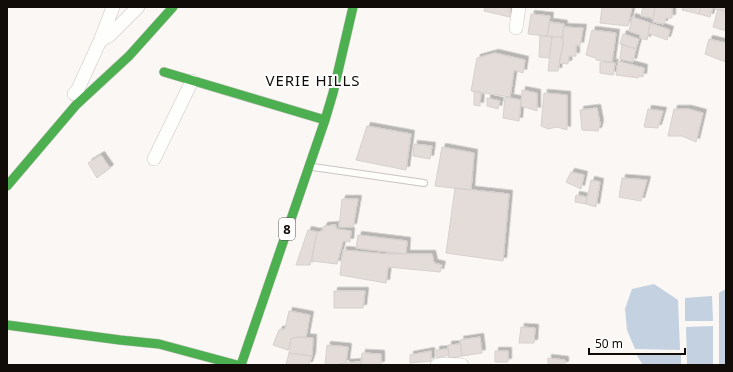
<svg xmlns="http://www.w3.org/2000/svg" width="733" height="372" viewBox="0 0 733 372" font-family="'Noto Sans',sans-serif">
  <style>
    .water { fill: #c3d1e1 }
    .building { fill: #e4dcd8; stroke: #d6d0ce; filter: url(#shadow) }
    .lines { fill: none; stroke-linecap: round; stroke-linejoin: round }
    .lane-casing { stroke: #cac5c1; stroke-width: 8 }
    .street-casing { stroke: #cac5c1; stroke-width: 14 }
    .fast-casing { stroke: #cac5c1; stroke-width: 10 }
    .lane { stroke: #fefefd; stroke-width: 6 }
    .street { stroke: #fefefd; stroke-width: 13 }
    .fast { stroke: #4caf50; stroke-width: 9 }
    .labels { text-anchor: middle; stroke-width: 4; stroke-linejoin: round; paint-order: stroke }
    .shield { fill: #fff; stroke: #595553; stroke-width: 1 }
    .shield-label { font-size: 13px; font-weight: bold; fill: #120c09 }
    .neighbourhood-label { font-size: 15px; letter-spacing: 1px; fill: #120c09; stroke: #fff }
  </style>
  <defs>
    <filter id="shadow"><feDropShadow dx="3.5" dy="-3.5" stdDeviation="0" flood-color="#0004"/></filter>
  </defs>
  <rect width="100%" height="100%" fill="#faf7f4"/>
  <path class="water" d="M654 284 678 300 680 350 635 349 627 330 625 309 632 289Z
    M726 289V365H719V293Z
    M712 296 713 321H685V298Z
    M713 326V365H687L686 327Z
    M636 354 681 355V365H643Z"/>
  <path class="building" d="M485 7H510V17L484 11Z
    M602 7H632L628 26 600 23Z
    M643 7H655L653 18 641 16Z
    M655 7 672 8V18H666L664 24 653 22Z
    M683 7H701L699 14 682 10Z
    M701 7H713L710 17 699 14Z
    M715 7H726V11L715 9Z
    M718 9 726 12V31L713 27Z
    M531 14 550 16 547 36 528 34Z
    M632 17 650 23 647 40 640 38V35L629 31Z
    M550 22 564 24 562 37 547 36Z
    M650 23 670 30 667 40 648 33Z
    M563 27 583 28 580 46 576 45V56H569L568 64 559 63 563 44Z
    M592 30 616 33 612 62 596 60V58L586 55Z
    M623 34 639 39 636 49 620 44Z
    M540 35 552 37 549 58 539 57Z
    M552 37H562L563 44 558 71H548Z
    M709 39 726 43V62L705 54Z
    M622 44 636 49 633 62 620 59Z
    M495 53 525 60 523 73 514 70 510 97 471 91 477 58Z
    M618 61 644 68 643 77 639 76 638 78 616 75Z
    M600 62 615 63 613 75 600 73Z
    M522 90 537 93V111L521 106Z
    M474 91 481 92 480 106 474 105Z
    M544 93 567 95V130L557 127 548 129 541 126Z
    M505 97 521 100 519 121 503 118Z
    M487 98 500 101 498 109 487 106Z
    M597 108 600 124 598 131 582 130 580 110Z
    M648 109 663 111 658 128 644 127Z
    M674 109H688L703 113 696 142 682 136H668Z
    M367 126 411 134 406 170 356 160Z
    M414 144 432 146 430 159 413 156Z
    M442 147 474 153 471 190 435 186Z
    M101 155 110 168 97 178 88 163Z
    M571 172 584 175 581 189 566 182Z
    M622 178 647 180 641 201 619 197Z
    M591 180 600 182 596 207 586 204Z
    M455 188 509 194 503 261 446 253Z
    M576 195 587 197 586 204 575 202Z
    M342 199H358L353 227H339Z
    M336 225V229L351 231 350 242 343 241 337 264 312 261 317 232 322 231 324 226Z
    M308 230 317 232 310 265H296Z
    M358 235 407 241 406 254 356 248Z
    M343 250 386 254H432L434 263 442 265 440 272 388 267 386 283 340 275Z
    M334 291H365L363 308H334Z
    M289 311 310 315 306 337H297L291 339 288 350 273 345 279 330 285 329Z
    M521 327 535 328 534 343H519Z
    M297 337 313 338 312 356 289 353 291 339Z
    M480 337 482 353 462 356 460 340Z
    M461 344 462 356 449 359 448 345Z
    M327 345 348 347 346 363 338 364V365H325Z
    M448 349 449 355 437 358 436 350Z
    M431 351V361L410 363V355Z
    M495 351H508V362H495Z
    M289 353 312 356 309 365H286Z
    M362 353 381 354V365H361Z
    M548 358 565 360V365H548Z
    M361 362V365H346V363Z"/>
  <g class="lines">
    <defs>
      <path id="lane" d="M313 167 424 183"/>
      <path id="street" d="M516 28 519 7
        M100 41 110 35 138 7
        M74 94 78 89 100 41 113 7
        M154 159 192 81
        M437 365 442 364 462 365"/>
      <path id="fast" d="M164 72 325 120
        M7 186 76 105 129 56 173 7
        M7 325 120 340 159 344 237 365
        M241 365 325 120 333 93 353 7"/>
    </defs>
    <use href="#lane" class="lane-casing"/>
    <use href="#street" class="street-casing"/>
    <use href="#fast" class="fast-casing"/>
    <use href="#lane" class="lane"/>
    <use href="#street" class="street"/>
    <use href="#fast" class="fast"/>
  </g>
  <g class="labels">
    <rect class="shield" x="279" y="218" width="16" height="22" rx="3"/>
    <g class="shield-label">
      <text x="287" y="234">8</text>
    </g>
    <g class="neighbourhood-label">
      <text x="313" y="86">VERIE HILLS</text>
    </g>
  </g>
  <rect width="733" height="372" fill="none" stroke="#120c09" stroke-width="16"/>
  <path d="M589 348v6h96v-6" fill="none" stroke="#120c09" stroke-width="2"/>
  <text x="595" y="348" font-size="12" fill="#120c09" stroke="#ffffff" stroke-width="3" paint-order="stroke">50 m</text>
</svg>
